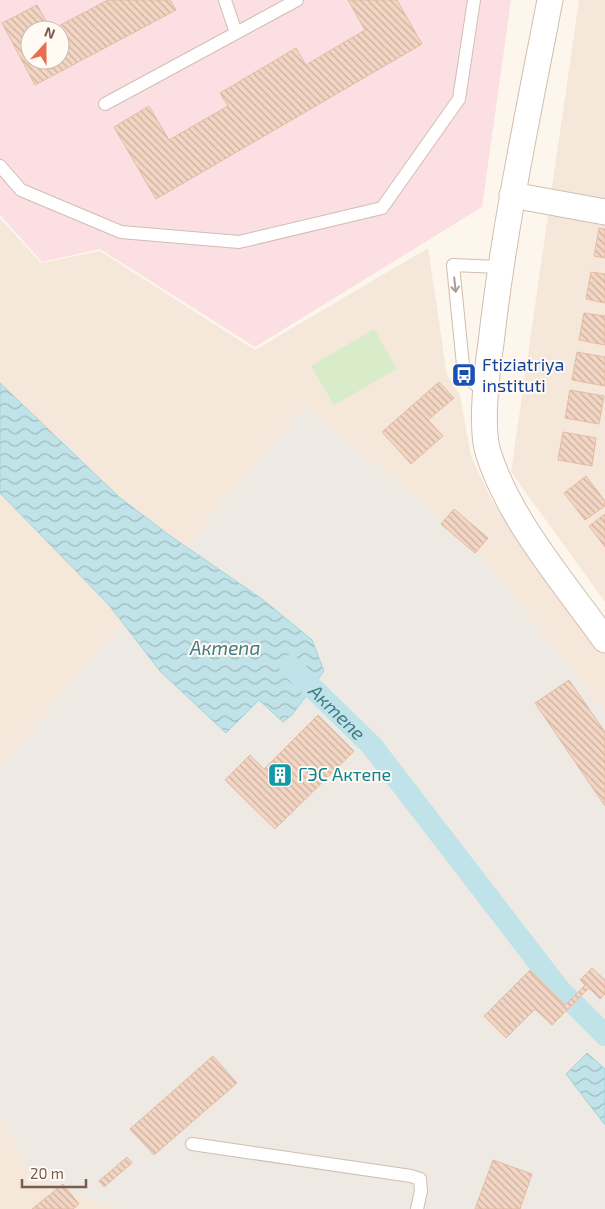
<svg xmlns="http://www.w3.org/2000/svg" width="605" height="1209" viewBox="0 0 605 1209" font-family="'Exo 2',sans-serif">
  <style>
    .residential { fill: #f5e8da }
    .industrial { fill: #efe9e4 }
    .medical { fill: #fbdfe3; fill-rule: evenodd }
    .garden { fill: #d8ecc9 }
    .water { fill: url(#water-waves); stroke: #a5d3da }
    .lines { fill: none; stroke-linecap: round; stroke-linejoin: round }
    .canal { stroke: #bfe3e8; stroke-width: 22 }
    .building { fill: url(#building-back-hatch); stroke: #e6bba3 }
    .service-casing { stroke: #d1beb0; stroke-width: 14 }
    .minor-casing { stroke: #d1beb0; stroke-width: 27 }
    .service { stroke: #fff; stroke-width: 12 }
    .minor { stroke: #fff; stroke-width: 25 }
    .oneway { stroke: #af9d94 }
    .labels { text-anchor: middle; stroke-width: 4; stroke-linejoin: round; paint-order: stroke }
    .transit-label { font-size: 18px; fill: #164399; stroke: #fffaf3; text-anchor: start }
    .culture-label { font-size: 18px; fill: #0d838f; stroke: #fffaf3; text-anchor: start }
    .water-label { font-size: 19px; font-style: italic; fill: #437c86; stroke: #fffaf3 }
  </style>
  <defs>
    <pattern id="water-waves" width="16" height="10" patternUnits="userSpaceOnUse" patternTransform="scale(1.25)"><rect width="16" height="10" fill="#bfe3e8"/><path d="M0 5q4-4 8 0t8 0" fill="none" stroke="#a0bbbe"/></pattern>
    <pattern id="building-back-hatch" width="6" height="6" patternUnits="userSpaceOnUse" patternTransform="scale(1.25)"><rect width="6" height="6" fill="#f3d5c3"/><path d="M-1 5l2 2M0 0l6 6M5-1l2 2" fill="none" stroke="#cab0a1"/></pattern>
  </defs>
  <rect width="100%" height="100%" fill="#fdf6ec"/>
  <path class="residential" d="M579 0H605V602L511 472Z
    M0 218 41 263 100 251 255 350 428 248 447 375 460 395 471 456 491 499 518 540 605 651V1209H0Z"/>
  <path class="industrial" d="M304 406 471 543 605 711V1209H117L32 1178 0 1117V767Z"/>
  <path class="medical" d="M0 0H511L482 207 255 347 100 249 42 262 0 215ZM30 30H60V60H30Z"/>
  <path class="garden" d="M374 329 397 369 334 405 311 366Z"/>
  <path class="water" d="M0 383 119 497 169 535 262 599 312 640 324 671 292 715 283 722 259 700 226 733 160 671 109 605 0 493Z
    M587 1053 605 1069V1125L566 1074Z"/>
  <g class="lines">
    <path class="canal" id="s1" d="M290 666 372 746 559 989 605 1035"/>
  </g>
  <path class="building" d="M108 0H170L176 10 35 85 2 23 37 5 51 30H30V60H60V30H51Z
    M348 0H397L422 44 156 199 114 127 149 106 169 140 228 106 220 93 296 48 306 65 365 30Z
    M599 228 605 229V258L594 256Z
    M591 272 605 274V303L586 299Z
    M584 313 605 316V345L579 340Z
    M577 352 605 357V386L572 380Z
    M439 382 454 398 428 420 443 436 411 464 382 432Z
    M570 390 604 396 599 424 565 418Z
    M563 432 596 438 592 466 558 460Z
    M586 476 605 501V506L585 520 564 493Z
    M454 509 488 538 475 553 441 524Z
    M605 514V547L589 526Z
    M569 680 605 732V806L535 703Z
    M318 715 354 751 275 829 225 780 250 755 264 769Z
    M592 968 605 980V994L600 999 589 988 552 1025 535 1009 506 1038 484 1016 530 970 565 1005 585 985 580 980Z
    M213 1056 237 1083 154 1155 130 1129Z
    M127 1157 132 1163 104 1187 99 1181Z
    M493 1160 532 1174 520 1209H475Z
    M63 1184 79 1204 73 1209H32Z"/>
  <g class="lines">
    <defs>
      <path id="service" d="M225 0 236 33
        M105 104 297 0
        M0 166 21 190 121 232 239 242 382 208 459 99 474 0
        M485 392 464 375 453 265 499 267
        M192 1144 411 1176 420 1179 421 1191 417 1209"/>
      <path id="minor" d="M550 0C528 114 504 227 491 343 487 371 480 425 488 452 508 518 565 584 605 640
        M512 195 605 212"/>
    </defs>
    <use href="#service" class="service-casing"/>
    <use href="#minor" class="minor-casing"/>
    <use href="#service" class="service"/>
    <use href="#minor" class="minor"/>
  </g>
  <defs><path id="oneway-shaft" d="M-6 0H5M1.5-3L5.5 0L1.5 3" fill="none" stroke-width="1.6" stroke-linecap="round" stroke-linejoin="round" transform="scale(1.25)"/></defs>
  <use class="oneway" href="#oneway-shaft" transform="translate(455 285) rotate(84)"/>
  <defs>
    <symbol id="bus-square" viewBox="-11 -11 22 22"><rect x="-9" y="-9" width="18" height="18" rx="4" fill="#1a4fb4" stroke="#fffaf3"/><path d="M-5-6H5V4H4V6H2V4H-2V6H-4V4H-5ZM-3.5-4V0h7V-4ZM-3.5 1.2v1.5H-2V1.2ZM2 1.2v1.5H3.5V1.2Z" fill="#fff"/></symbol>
    <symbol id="building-square" viewBox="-11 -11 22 22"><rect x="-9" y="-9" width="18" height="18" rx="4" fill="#0f9aa8" stroke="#fffaf3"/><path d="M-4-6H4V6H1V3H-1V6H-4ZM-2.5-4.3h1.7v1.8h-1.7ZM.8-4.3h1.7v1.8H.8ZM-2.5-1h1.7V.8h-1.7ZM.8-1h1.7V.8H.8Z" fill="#fff"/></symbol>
  </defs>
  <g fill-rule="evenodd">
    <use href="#bus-square" x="450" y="361" width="28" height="28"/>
    <use href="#building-square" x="266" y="761" width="28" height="28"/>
  </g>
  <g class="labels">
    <g class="transit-label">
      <text x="482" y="371">Ftiziatriya<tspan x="482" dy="21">instituti</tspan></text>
    </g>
    <g class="culture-label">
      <text x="298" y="781">ГЭС Актепe</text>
    </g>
    <g class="water-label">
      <text x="225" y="655">Актепа</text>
      <text dy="7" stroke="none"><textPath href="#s1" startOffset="66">Актепе</textPath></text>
    </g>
  </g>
  <g transform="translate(45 45) rotate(21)"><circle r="24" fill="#fffaf3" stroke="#cabbb1"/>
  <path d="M0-4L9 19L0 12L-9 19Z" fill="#e76f51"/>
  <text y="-8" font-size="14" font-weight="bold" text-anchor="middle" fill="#7a5c4d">N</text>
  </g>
  <path d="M22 1179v8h64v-8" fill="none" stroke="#7a5c4d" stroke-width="2.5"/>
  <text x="30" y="1179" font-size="15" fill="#7a5c4d" stroke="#fffaf3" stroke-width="4" paint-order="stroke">20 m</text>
</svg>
